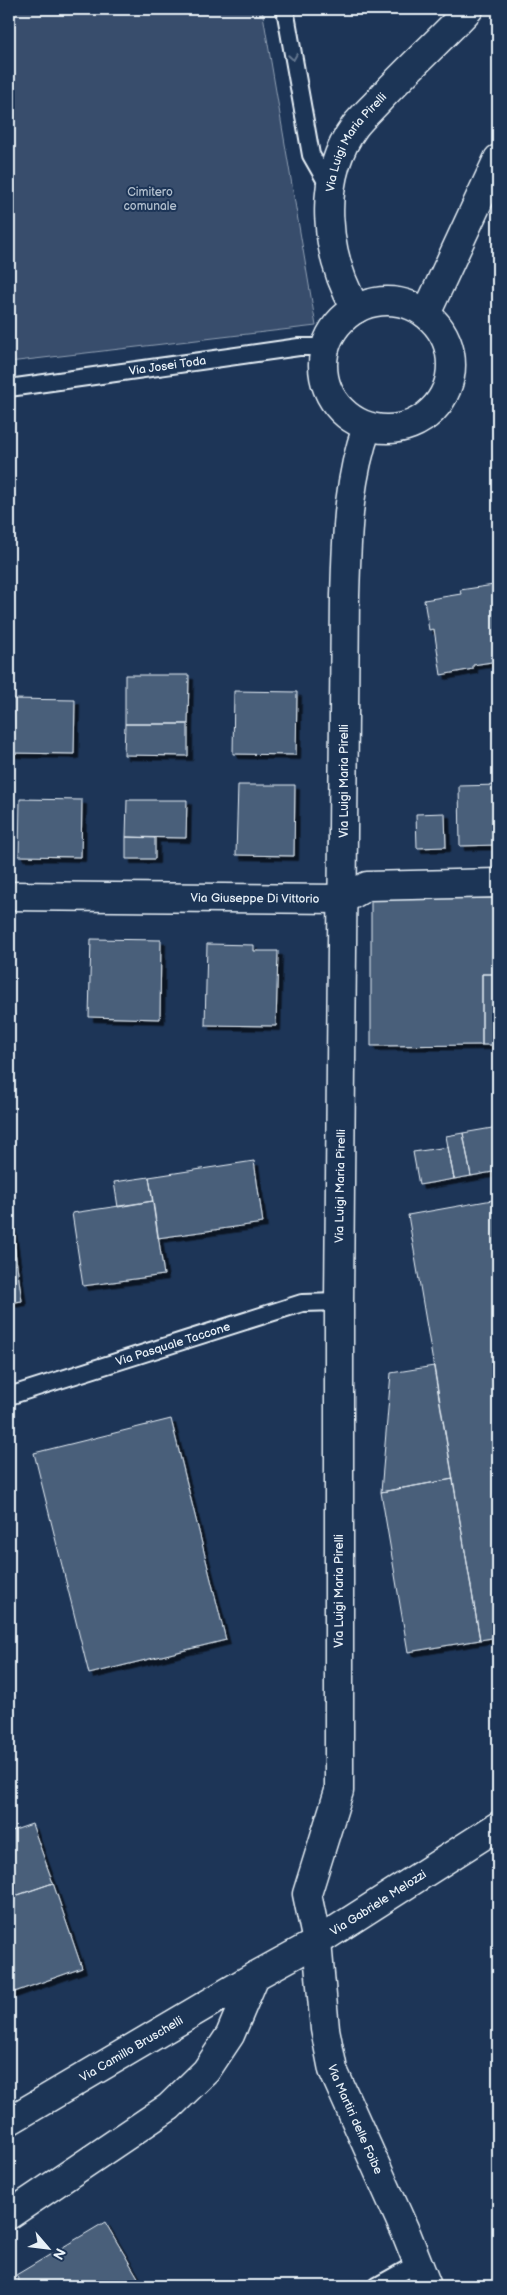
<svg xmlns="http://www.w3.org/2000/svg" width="507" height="2295" viewBox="0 0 507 2295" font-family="'Balsamiq Sans',sans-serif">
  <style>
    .green { fill: #374d6c; stroke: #909fb2 }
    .building { fill: #495e7a; stroke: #e8f1f8; filter: url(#shadow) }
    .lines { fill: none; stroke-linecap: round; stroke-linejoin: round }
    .lane-casing { stroke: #e8f1f8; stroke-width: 20 }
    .street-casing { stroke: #e8f1f8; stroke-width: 31 }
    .primary-casing { stroke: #e8f1f8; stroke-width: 31 }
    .lane { stroke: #1d3557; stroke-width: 16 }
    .street { stroke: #1d3557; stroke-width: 28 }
    .primary { stroke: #1d3557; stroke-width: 28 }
    .oneway { stroke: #64778f }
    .labels { text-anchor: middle; stroke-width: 4; stroke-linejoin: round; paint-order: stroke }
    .street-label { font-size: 12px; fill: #e8f1f8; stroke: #1d3557 }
    .park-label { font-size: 12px; fill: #b3c0ce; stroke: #1d3557 }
  </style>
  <defs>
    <filter id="shadow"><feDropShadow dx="4.5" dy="4.5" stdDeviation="0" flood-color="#0009"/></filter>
  </defs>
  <rect width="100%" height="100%" fill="#1d3557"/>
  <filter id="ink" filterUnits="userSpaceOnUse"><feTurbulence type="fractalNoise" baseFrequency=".02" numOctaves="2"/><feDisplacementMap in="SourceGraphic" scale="10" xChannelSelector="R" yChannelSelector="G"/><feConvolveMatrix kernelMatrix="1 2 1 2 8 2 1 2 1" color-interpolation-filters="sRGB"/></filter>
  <g filter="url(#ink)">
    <path class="green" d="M9 9H262L316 326 9 362Z"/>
    <path class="building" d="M494 585 498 611V661L473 665V669L441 675 434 629 429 630 424 600 461 594 460 590Z
      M125 675H189L188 724H125Z
      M234 691 297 692 296 755 233 754Z
      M11 699 75 700 74 754 10 753Z
      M125 724H188V756L124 755Z
      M238 785H295L294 856 236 855Z
      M498 785V845L460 846 459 786Z
      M20 799 82 800 81 857 19 856Z
      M127 800H187L186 838 126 837Z
      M445 813 446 847 417 848 416 814Z
      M126 837 155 838V859H126Z
      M498 898V974H482V1045L371 1046V899Z
      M91 939 161 940 160 1019 89 1017Z
      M207 944 254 945V951H278L276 1026 205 1025Z
      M482 974H498V1045H482Z
      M498 1127V1171L471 1176 463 1133Z
      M463 1133 471 1176 454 1179 446 1136Z
      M448 1147 454 1179 419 1185 413 1152Z
      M254 1161 263 1223 158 1238 149 1177Z
      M149 1177 153 1201 118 1207 114 1182Z
      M498 1199V1637L480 1640 408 1215Z
      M153 1201 164 1275 83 1286 72 1213Z
      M9 1209 22 1301 9 1303Z
      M434 1366 453 1479 381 1492 391 1373Z
      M171 1419 226 1640 89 1674 34 1453Z
      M453 1479 480 1640 408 1652 381 1492Z
      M32 1824 53 1883 9 1898V1832Z
      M53 1883 82 1968 9 1994V1898Z
      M105 2222 143 2286H22L16 2275Z"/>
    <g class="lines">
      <defs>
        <g id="lane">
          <path d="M285 9 311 155 331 190"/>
          <path id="s1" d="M9 388 299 347H326"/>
          <path id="s2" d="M9 1396 302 1303 339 1302"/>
          <path d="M377 2286 418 2263"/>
        </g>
        <g id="street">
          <path id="s3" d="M367 427C347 483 347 537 345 596L339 1302V1791L307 1894 317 1942 325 2029 333 2070 406 2233 427 2286"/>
          <path id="s4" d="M9 896 344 899 367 886 498 883"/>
          <path id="s5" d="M9 2121 255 1976 317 1942 498 1826"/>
          <path d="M9 2215 169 2107 206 2071 230 2035 255 1976"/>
        </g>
        <g id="primary">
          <circle cx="387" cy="365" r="64"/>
          <path id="s6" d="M356 309C325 255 316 179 355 126 363 116 373 107 381 98 410 67 441 39 469 9"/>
          <path d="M426 314 498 159"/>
        </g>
      </defs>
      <use href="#lane" class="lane-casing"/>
      <use href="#street" class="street-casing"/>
      <use href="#primary" class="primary-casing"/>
      <use href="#lane" class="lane"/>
      <use href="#street" class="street"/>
      <use href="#primary" class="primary"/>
    </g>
    <defs><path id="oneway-chevron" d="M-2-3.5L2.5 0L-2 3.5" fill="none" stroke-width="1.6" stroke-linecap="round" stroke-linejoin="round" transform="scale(1.25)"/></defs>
    <use class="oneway" href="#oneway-chevron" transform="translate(293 57) rotate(81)"/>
  </g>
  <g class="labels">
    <g class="street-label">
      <text dy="4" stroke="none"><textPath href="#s6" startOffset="179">Via Luigi Maria Pirelli</textPath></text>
      <text dy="4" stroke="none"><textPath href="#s1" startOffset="160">Via Josei Toda</textPath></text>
      <text transform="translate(344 781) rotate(-90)" y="4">Via Luigi Maria Pirelli</text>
      <text dy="4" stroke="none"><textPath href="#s4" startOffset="246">Via Giuseppe Di Vittorio</textPath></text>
      <text transform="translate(340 1186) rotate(-89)" y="4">Via Luigi Maria Pirelli</text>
      <text dy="4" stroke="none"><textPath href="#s2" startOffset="172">Via Pasquale Taccone</textPath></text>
      <text transform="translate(339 1591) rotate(-90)" y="4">Via Luigi Maria Pirelli</text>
      <text dy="4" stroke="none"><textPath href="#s5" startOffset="429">Via Gabriele Melozzi</textPath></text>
      <text dy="4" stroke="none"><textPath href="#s5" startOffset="142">Via Camillo Bruschelli</textPath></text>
      <text dy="4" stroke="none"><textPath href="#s3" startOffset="1706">Via Martiri delle Foibe</textPath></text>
    </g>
    <g class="park-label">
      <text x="150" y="196">Cimitero<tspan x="150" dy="14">comunale</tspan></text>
    </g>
  </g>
  <rect width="507" height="2295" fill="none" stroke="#1d3557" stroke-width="30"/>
  <rect x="15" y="15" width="477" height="2265" fill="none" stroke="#e8f1f8" stroke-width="2" filter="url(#ink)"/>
  <g transform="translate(48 2248) rotate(118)" stroke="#1d3557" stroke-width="4" paint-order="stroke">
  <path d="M0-4L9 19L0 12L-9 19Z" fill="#e8f1f8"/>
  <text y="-8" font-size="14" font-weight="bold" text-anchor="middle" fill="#e8f1f8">N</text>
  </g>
</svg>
